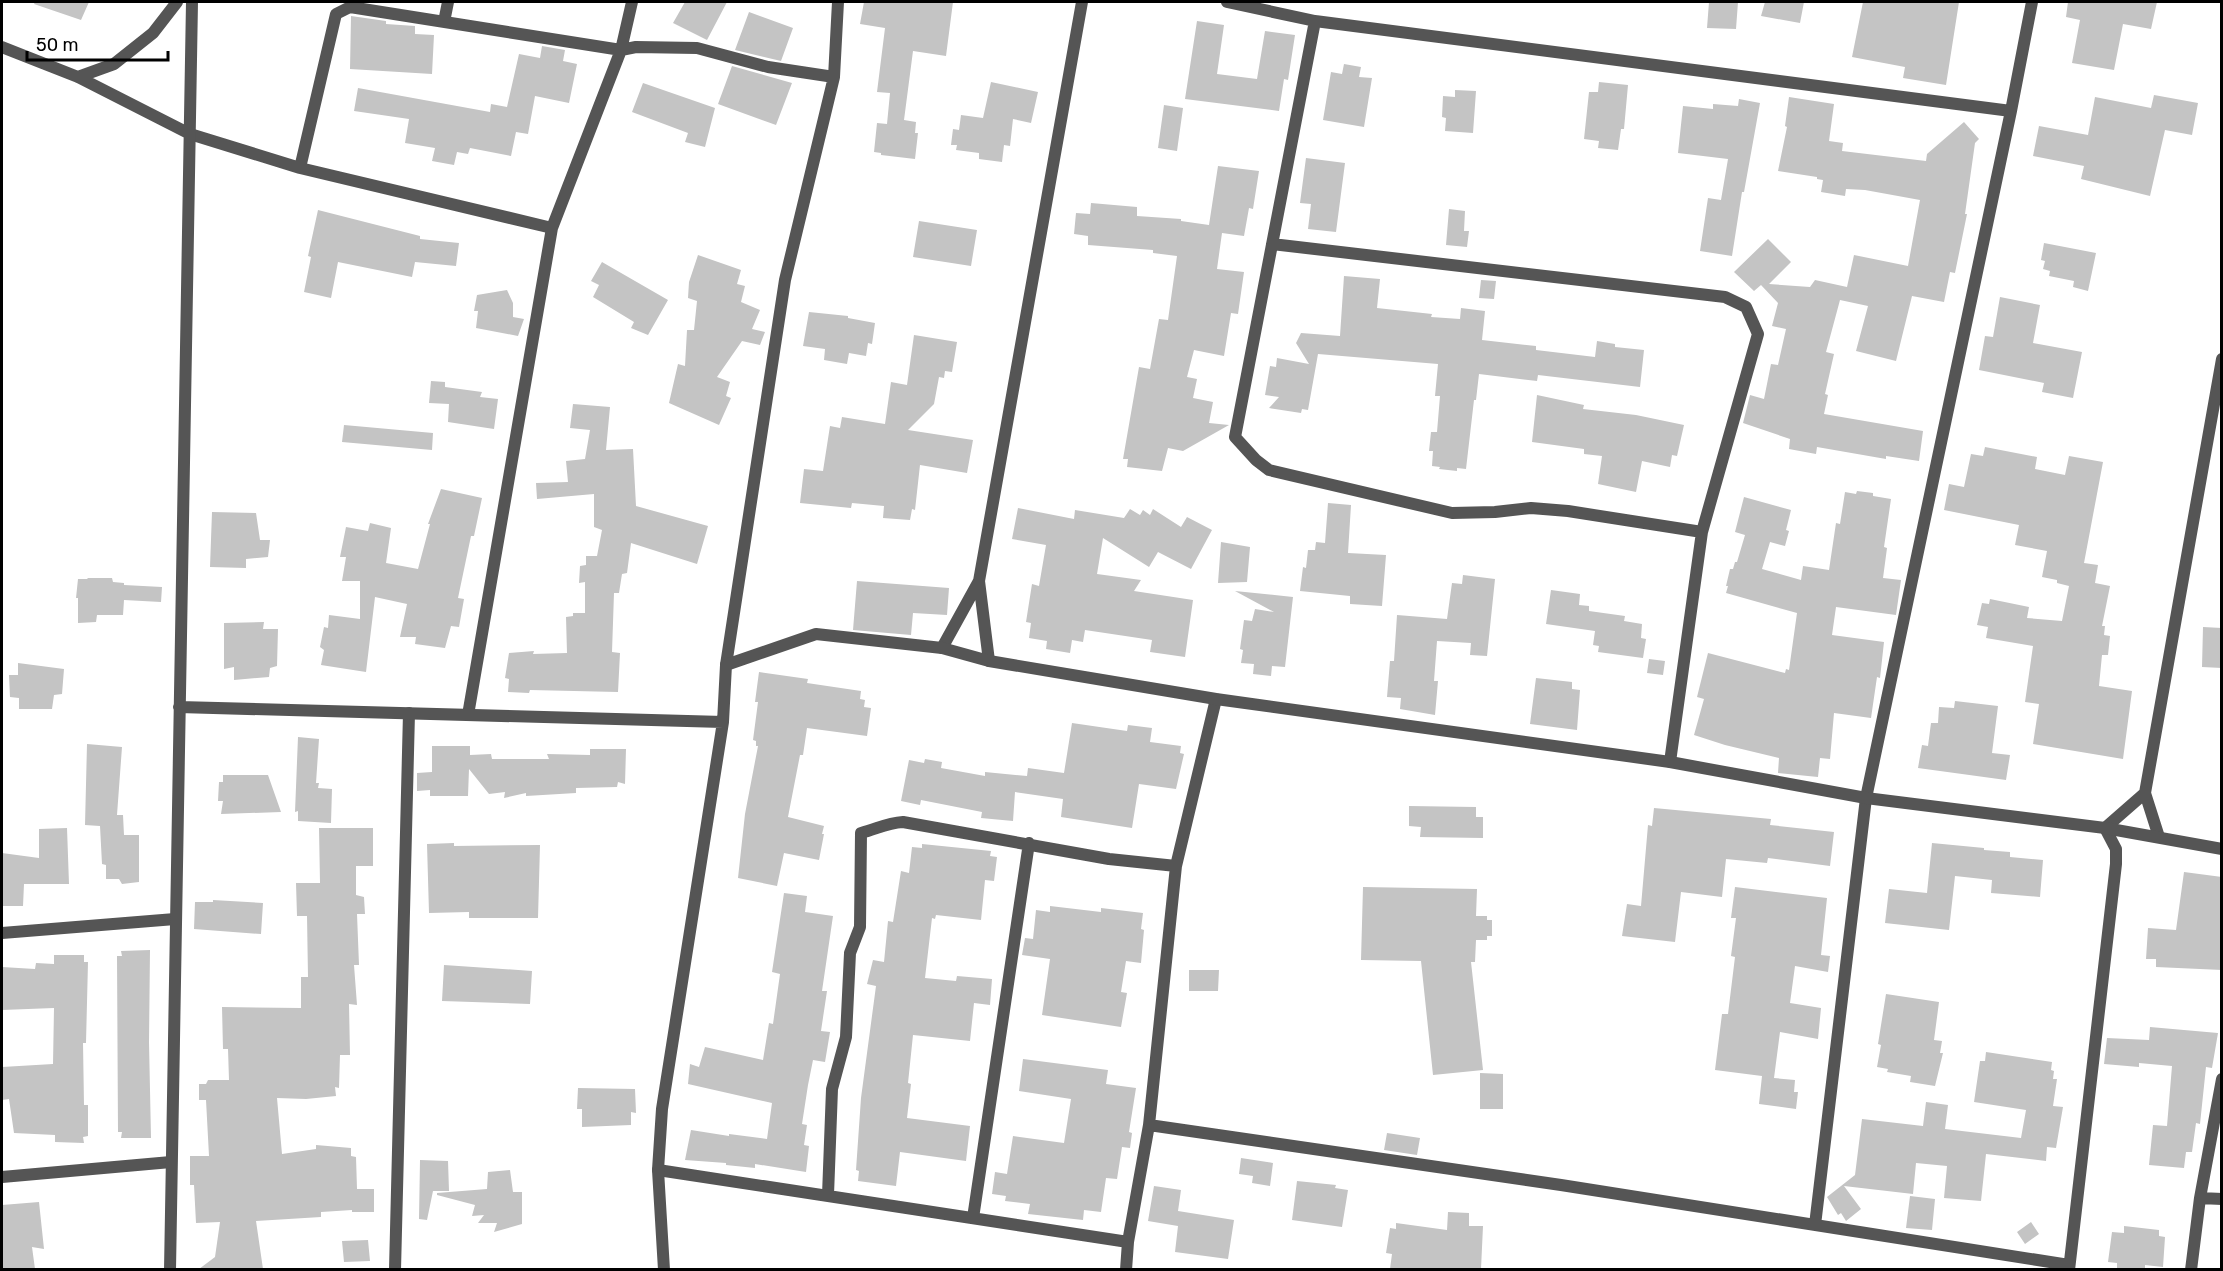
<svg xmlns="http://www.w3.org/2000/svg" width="2223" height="1271" viewBox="0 0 2223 1271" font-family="Rubik,sans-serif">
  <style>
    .building { fill: #c4c4c4 }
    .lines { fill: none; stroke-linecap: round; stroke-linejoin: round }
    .minor { stroke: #555; stroke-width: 12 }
    .tertiary { stroke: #555; stroke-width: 12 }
  </style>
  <rect width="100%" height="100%" fill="#fff"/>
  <path class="building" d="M35 2H89L81 20 34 4Z
    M685 2H727L707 40 673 23Z
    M864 2H953L946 56 913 51 904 120 916 122 915 133H918L915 159 881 155V153L874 152 877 123 887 124 890 93 877 92 885 28 860 24Z
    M1709 2H1738L1736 29 1707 28Z
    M1765 2H1804L1800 23 1761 16Z
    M1863 2H1959L1946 85 1903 78 1905 67 1852 57Z
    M2068 2H2157L2151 29 2123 24 2114 70 2072 63 2080 20 2066 17Z
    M749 12 793 28 781 61 735 50Z
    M351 16 386 21V24L415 26V34L434 35 432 74 350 69Z
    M1197 21 1224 25 1217 74 1257 79 1265 31 1295 35 1288 80 1284 79 1279 111 1185 99Z
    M542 46 565 50 563 61 577 64 569 103 535 96 528 134 516 132 511 156 470 148 468 154 457 152 454 165 432 161 435 148 405 143 409 119 354 111 358 88 490 112 491 104 507 107 519 54 540 58Z
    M1344 64 1361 67 1359 77 1372 78 1364 127 1323 120 1331 72 1342 74Z
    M732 66 792 83 776 125 718 104Z
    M991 82 1038 92 1031 123 1013 119 1010 146 1004 145 1002 162 979 159V153L956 150 957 145H951L953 129 959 130 961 115 983 118Z
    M1599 82 1628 85 1624 129H1621L1618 150 1598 148 1599 141 1584 139 1589 92H1598Z
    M643 83 715 108 705 147 685 142 688 133 632 112Z
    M1455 90 1476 91 1473 133 1445 131 1446 118 1442 117 1443 96 1455 97Z
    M2154 95 2198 103 2192 135 2165 130 2150 196 2081 179 2084 166 2033 156 2039 126 2088 135 2095 97 2151 108Z
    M1789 97 1834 104 1829 141 1843 143 1842 151 1926 161 1927 154 1964 122 1979 139 1975 143 1965 214H1967L1955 273 1950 272 1944 302 1912 296 1896 361 1856 351 1868 306 1840 300 1826 352 1834 354 1825 394 1828 395 1824 414 1923 431 1919 461 1886 456V459L1817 447 1816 454 1789 449 1790 439 1743 423 1750 395 1764 399 1771 364 1778 365 1786 329 1772 326 1778 303 1761 285 1754 291 1734 272 1768 239 1791 262 1769 284 1810 287 1815 280 1847 287 1854 255 1908 266 1920 200 1865 190 1846 189 1845 196 1821 192 1823 180 1817 179V177L1778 171 1787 127 1785 126Z
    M1739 99 1760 103 1744 192H1742L1732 256 1700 251 1708 198 1721 200 1728 159 1678 153 1683 106 1713 109V104L1738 106Z
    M1164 105 1183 108 1177 151 1158 148Z
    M1306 158 1345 163 1336 232 1308 229 1311 204 1300 203Z
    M1218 166 1259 171 1253 209 1249 208 1244 236 1222 233 1217 269 1244 272 1238 314 1231 313 1224 356 1194 350 1187 377 1197 379 1193 398 1213 402 1209 423 1229 425 1183 451 1168 448 1162 471 1127 467 1128 459H1123L1139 367 1150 369 1159 319 1168 320 1177 256 1153 253V250L1088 245V236L1074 234 1076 213 1090 214 1091 203 1137 207V216L1181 219V221L1209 225Z
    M1449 209 1465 211 1464 231H1469L1467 247 1446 245Z
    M318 210 420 236V239L459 243 456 266 415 262 412 277 338 262 331 298 304 292 311 257 308 256Z
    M919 221 977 230 971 266 913 257Z
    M2044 243 2096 253 2088 291 2073 287 2074 281 2049 276 2050 271 2043 269 2045 261 2041 260Z
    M698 255 741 270 737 284 745 286 741 302 760 310 752 329 765 332 760 345 742 341 717 377 730 382 726 396 731 398 719 425 669 403 678 364 685 366 687 330H694L697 301 688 298 689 282Z
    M602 262 668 300 648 335 631 328 634 322 593 297 599 285 591 281Z
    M1344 276 1380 279 1377 308 1432 314 1431 317 1460 319 1461 308 1485 311 1482 340 1536 346V350L1595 357 1597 341 1615 344V347L1644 350 1640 387 1538 375 1537 381 1479 374 1476 400H1474L1466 469 1457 468V471L1439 469 1440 467 1432 466 1433 451H1429L1431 432H1437L1440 396H1435L1438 364 1318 354 1308 410 1302 409 1301 413 1269 408 1279 397 1265 395 1270 366 1276 367 1277 358 1309 364 1296 343 1301 333 1340 336Z
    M1481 280 1496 281 1494 299 1479 298Z
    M507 290 513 303V317L524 319 518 336 476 328 478 311H474L477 295Z
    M2000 297 2040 305 2033 343 2082 352 2073 398 2042 392 2044 383 1979 370 1985 336 1993 337Z
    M809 312 848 316V318L875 323 872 344 868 343 866 356 849 353 847 364 824 360 825 349 803 346Z
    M914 335 957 342 952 372 945 371 944 378 939 377 934 404 908 430 973 440 967 473 920 465 915 510 912 509 910 520 883 518 884 506 852 503 851 508 800 503 804 469 823 471 830 426 840 428 842 417 885 424 891 382 907 385Z
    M431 381 445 382V387L482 392 480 397 498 399 494 429 448 422 449 404 429 403Z
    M1537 395 1584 405 1583 409 1636 415 1684 425 1677 456 1672 455 1670 467 1642 461 1636 492 1598 484 1602 456 1584 454V449L1532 442Z
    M573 404 610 407 606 450 633 449 636 506 708 526 697 564 631 543 627 573 622 574 619 593H614L612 652 620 653 618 692 530 690 529 693 508 692 509 679 505 678 509 653 534 651 533 654 567 653 566 617 573 616V613H585V582L579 583 580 566 586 565V556H597L602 530 594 527V494L537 499 536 483 568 482 566 461 585 459 590 430 570 428Z
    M344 425 433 433 432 450 342 442Z
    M1985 447 2037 457 2035 469 2065 475 2069 456 2103 462 2084 563 2098 565 2095 583 2110 586 2102 626H2105L2104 635 2110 636 2108 655H2102L2099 686 2132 691 2123 759 2033 744 2039 704 2025 702 2033 646 1986 638 1988 627 1977 625 1982 603 1989 604 1990 599 2029 607 2027 618 2062 621 2069 586 2057 583V580L2042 577 2047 551 2015 545 2019 525 1944 510 1949 484 1964 487 1971 454 1983 456Z
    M441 489 482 498 474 536H471L458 598 464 599 459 627 451 626 445 648 415 644 416 637H400L407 604 375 597 366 672 321 665 324 650 320 647 324 627 328 628 329 615 360 619V581H342L346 557H340L346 527 368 531 370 523 391 528 386 563 418 569 430 524H428Z
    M1857 491 1873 493V496L1891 499 1884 547 1887 548 1883 578 1901 580 1896 615 1836 607 1832 635 1884 642 1880 678 1877 677 1871 718 1834 713 1830 759 1820 758 1818 777 1778 773 1779 758 1725 745 1694 735 1704 699 1697 697 1708 653 1785 673 1786 669 1789 670 1797 613 1726 593 1728 586H1726L1730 569H1733L1735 562H1737L1745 535 1735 532 1744 497 1791 510 1786 530 1789 531 1785 546 1770 542 1762 569 1801 580 1803 566 1829 570 1836 523 1840 524 1845 492 1856 494Z
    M1328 503 1351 505 1348 553 1386 555 1382 606 1350 604V596L1300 591 1303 567 1306 568 1308 550H1315L1316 542 1325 543Z
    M1018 508 1074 519 1075 510 1124 518 1130 509 1140 515 1143 510 1150 515 1153 509 1181 527 1187 517 1212 530 1191 569 1158 552 1149 567 1103 538 1097 574 1141 580 1134 591 1193 600 1185 657 1150 652 1152 640 1085 630 1083 642 1072 640 1070 653 1046 649 1047 641 1029 638 1031 623 1026 622 1032 584 1039 586 1046 545 1012 539Z
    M212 512 256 513 260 540H270L268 557 246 559V568L210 567Z
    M1221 542 1250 547 1247 582 1218 583Z
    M1463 575 1495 579 1487 656 1470 655 1471 643 1437 641 1434 681H1438L1435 715 1400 709 1401 698 1387 697 1390 661H1394L1397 615 1447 619 1452 583 1462 584Z
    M87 578H112L113 582 124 583V585L162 587 161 602 124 600 123 615H97L96 622 78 623V598H76L78 579H88Z
    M857 581 949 588 947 615 913 613 911 635 853 630Z
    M1551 590 1580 594 1579 605 1589 606V611L1625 616 1624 621 1642 624 1641 638 1646 639 1643 658 1598 652 1599 646 1593 645 1595 631 1546 624Z
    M1235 591 1293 597 1285 667 1272 666 1271 676 1253 674 1254 664 1241 663 1243 650 1240 649 1244 620 1252 621 1255 609 1274 612Z
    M264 622 263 629H278L277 666 270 668 269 677 234 680V667L224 669V623Z
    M2203 627 2222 628V668L2202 667Z
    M1649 659 1665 661 1663 675 1647 673Z
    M18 663 64 669 62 694 54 695 52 709H19V698L10 697 9 675H18Z
    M759 672 808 679 807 683 861 691 860 699 865 700 864 707 871 708 867 736 807 728 803 755H800L788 817 824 826 822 834H824L819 860 784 853 777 886 738 878 745 814 758 746H756V741L753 740 758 702H755Z
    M1536 678 1572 682V689L1580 690 1577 730 1530 724Z
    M1955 701 1998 706 1992 753 2010 755 2006 780 1918 768 1922 745 1928 746 1931 723H1938L1939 707 1954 708Z
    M1072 723 1127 731 1128 725 1152 728 1150 742 1181 746 1180 753 1184 754 1176 789 1139 784 1132 828 1061 817 1063 799 1015 792 1013 821 981 818 982 812 921 800 920 805 901 801 909 760 924 763 925 759 942 762 941 768 985 776V772L1027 776 1028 768 1064 773Z
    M298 737 319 739 316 783H319L318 788 332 789 331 823 298 821V811L295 812Z
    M87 744 122 747 117 815H123L124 835H139V882L122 884 119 879H106V865L102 864 100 826 85 825Z
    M432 746H470V755L491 754 492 759H549L547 754 590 755V749H626L625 784 618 782 617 787 576 788V793L526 796V793L504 798 505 792 489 794 469 769 468 796H430V790L417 791V773L432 772Z
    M223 775H268L281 812 221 814 223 801H218L219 782H223Z
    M1409 806 1476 807V817H1483V838L1420 837 1421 827 1409 826Z
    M1654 808 1771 819 1770 825 1834 832 1830 866 1768 858 1767 863 1726 859 1722 897 1681 892 1675 942 1622 936 1627 904 1641 906 1648 825 1652 826Z
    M67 828 69 884H24L23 906H2V853L39 858V829Z
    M319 828H373V866H356V895L364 897 365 914H357L359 965H354L357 1005 349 1004 350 1055H340L339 1088 335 1087 336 1096 306 1099 277 1098 282 1154 316 1149V1145L351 1148V1156L356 1157 357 1189H374V1212H352V1210L321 1212V1217L256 1221 263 1269H199L215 1257 220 1222 196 1223 194 1185H190V1156H209L206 1100H199V1084H206L208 1080H229L228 1049H223L222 1007 301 1008V977H308L307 916H297L296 883H320Z
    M454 843V846L540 845 538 918H469V912L429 913 427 844Z
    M1932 843 1984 848V850L2010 852V857L2043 860 2040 897 1991 893 1992 880 1955 876 1949 930 1885 923 1889 889 1927 893Z
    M922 844 991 851 990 856 997 857 994 881 985 880 981 920 936 915 935 919 932 918 925 978 956 981 957 976 992 979 990 1005 974 1003 970 1041 913 1035 908 1083 911 1084 907 1118 970 1126 966 1161 900 1152 896 1186 858 1181 859 1171 856 1170 861 1098 876 986 867 984 873 960 884 962 888 921 893 922 901 871 909 873 912 847 922 848Z
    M2184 872 2222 877V970L2156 967V959H2146L2148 928 2176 930Z
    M1363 887 1477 889 1476 916H1487V920H1492V936H1487V940H1476L1475 962H1471L1483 1070 1433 1075 1421 961 1361 960Z
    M1735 887 1827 898 1821 955 1830 956 1828 972 1795 966 1790 1003 1821 1008 1818 1039 1780 1032 1774 1078 1795 1080 1794 1092H1798L1796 1109 1759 1104 1762 1076 1715 1070 1722 1014H1728L1735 957 1731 956 1736 918H1731Z
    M784 893 807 896 805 912 833 916 822 991H827L821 1031 830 1032 825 1062 813 1060 808 1085 802 1124 807 1125 804 1145 809 1146 806 1172 755 1164V1168L726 1165V1163L685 1160 691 1130 729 1136V1134L767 1139 772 1103 688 1084 690 1064 699 1067 705 1047 763 1060 769 1023 773 1024 780 974 772 972Z
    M213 900 263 903 261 934 194 929 195 902H213Z
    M1050 906 1101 912V908L1143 913 1141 929 1144 930 1141 963 1126 961 1121 992 1127 993 1121 1027 1042 1015 1050 959 1022 955 1025 938 1033 939 1036 910 1050 912Z
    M150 950 149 1042 151 1138H121L122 1132H118L117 956H122L121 951Z
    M54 955H84V962H88L86 1043H83L84 1105H88V1136L83 1137 84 1143 55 1142V1135L14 1133 9 1099 2 1100V1067L53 1064 54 1008 2 1010V967L35 969 36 963 54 964Z
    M444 965 532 971 530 1004 442 1001Z
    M1189 970H1219L1218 991H1189Z
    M1886 994 1939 1002 1934 1040 1942 1041 1940 1053H1943L1935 1086 1910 1082 1911 1076 1887 1072 1888 1069 1877 1067 1881 1045 1878 1044Z
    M2150 1027 2218 1033 2212 1068 2206 1067 2200 1124 2196 1123 2192 1152H2186L2184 1168 2149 1165 2153 1125 2167 1126 2172 1066 2139 1063V1067L2104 1064 2107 1038 2149 1040Z
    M1986 1052 2052 1062 2051 1070 2054 1071 2053 1079H2057L2053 1106 2063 1107 2056 1148 2047 1147 2046 1161 1986 1154 1981 1201 1944 1198 1947 1166 1916 1163 1913 1194 1844 1186 1861 1209 1846 1221 1841 1213 1838 1215 1827 1197 1855 1175 1862 1119 1923 1126 1926 1102 1948 1105 1945 1129 2021 1138 2026 1110 1974 1102 1980 1061H1985Z
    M1023 1059 1108 1070 1106 1084 1136 1088 1129 1132 1132 1133 1130 1148 1122 1147 1117 1179 1106 1178 1101 1212 1084 1210 1083 1220 1028 1214 1030 1204 1005 1201 1006 1196 992 1194 995 1172 1007 1174 1013 1136 1064 1143 1071 1099 1019 1091Z
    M1480 1073 1503 1074V1109H1480Z
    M578 1088 635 1089 636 1113 631 1112V1125L582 1127V1109H577Z
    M1387 1133 1420 1138 1417 1155 1384 1150Z
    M1241 1158 1273 1163 1270 1186 1252 1183 1253 1176 1239 1174Z
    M420 1160 448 1161 449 1191H433L427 1220 419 1219Z
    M510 1170 513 1192H522V1224L494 1232 497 1223H478L484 1215 472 1216 475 1205 437 1195V1193L487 1189 488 1172Z
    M1297 1181 1336 1185 1335 1188 1348 1190 1342 1227 1292 1220Z
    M1154 1186 1181 1190 1178 1211 1234 1220 1228 1259 1175 1252 1178 1226 1148 1221Z
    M1910 1196 1935 1199 1932 1230 1906 1228Z
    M39 1202 44 1249 32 1247 35 1269H2V1205Z
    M1448 1212 1469 1213V1226H1483L1481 1269H1390L1392 1254 1386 1253 1390 1228 1396 1229V1223L1447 1230Z
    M2031 1222 2039 1234 2025 1244 2017 1232Z
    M2124 1226 2159 1230V1236L2165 1237 2163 1267 2145 1265V1269L2117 1268V1263L2108 1262 2112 1232 2124 1233Z
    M368 1240 370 1261 344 1262 342 1241Z"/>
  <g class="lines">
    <path class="minor" d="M1227 2 1315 21 2011 111
      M1315 21 1235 437 1256 460 1269 470 1452 513 1495 512 1531 508 1568 511 1702 532
      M444 22 448 2
      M190 134 300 168 552 228
      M300 168 336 14 350 7 621 50 636 47 697 48 768 67 834 77
      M1272 244 1725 297 1746 307 1758 334 1702 532 1670 762
      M942 648 979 581
      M989 661 979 581 1082 2
      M726 665 785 280 834 77 838 2
      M468 715 552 228 621 50 632 2
      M2159 837 2145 793 2222 359
      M2 933 175 919
      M1149 1125 1561 1185 2069 1265
      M658 1170 1128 1242
      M2 1177 171 1162
      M828 1195 832 1089 846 1037 850 953 860 927 861 833C877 829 886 823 903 822L1109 859 1176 866
      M2200 1198 2222 1199
      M973 1218 1029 843
      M1815 1225 1866 798 2011 111 2032 2
      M395 1270 409 713
      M1126 1270 1128 1242 1149 1125 1176 866 1216 699
      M2069 1270 2116 864V849L2105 828 2145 793
      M2191 1270 2200 1198 2222 1079"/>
    <path class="tertiary" d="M2 47 78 77 190 134
      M78 77 114 64 153 33 177 2
      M179 707 723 722 726 665 816 634 942 648 989 661 1216 699 1670 762 1866 798 2105 828 2222 849
      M170 1270 192 2
      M664 1270 658 1170 662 1109 723 722"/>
  </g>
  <rect width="2223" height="1271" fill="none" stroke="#000000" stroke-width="6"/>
  <path d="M27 51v9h141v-9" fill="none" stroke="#000000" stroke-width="3"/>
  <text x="36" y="51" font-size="18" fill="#000000" stroke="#ffffff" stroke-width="4.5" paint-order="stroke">50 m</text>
</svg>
